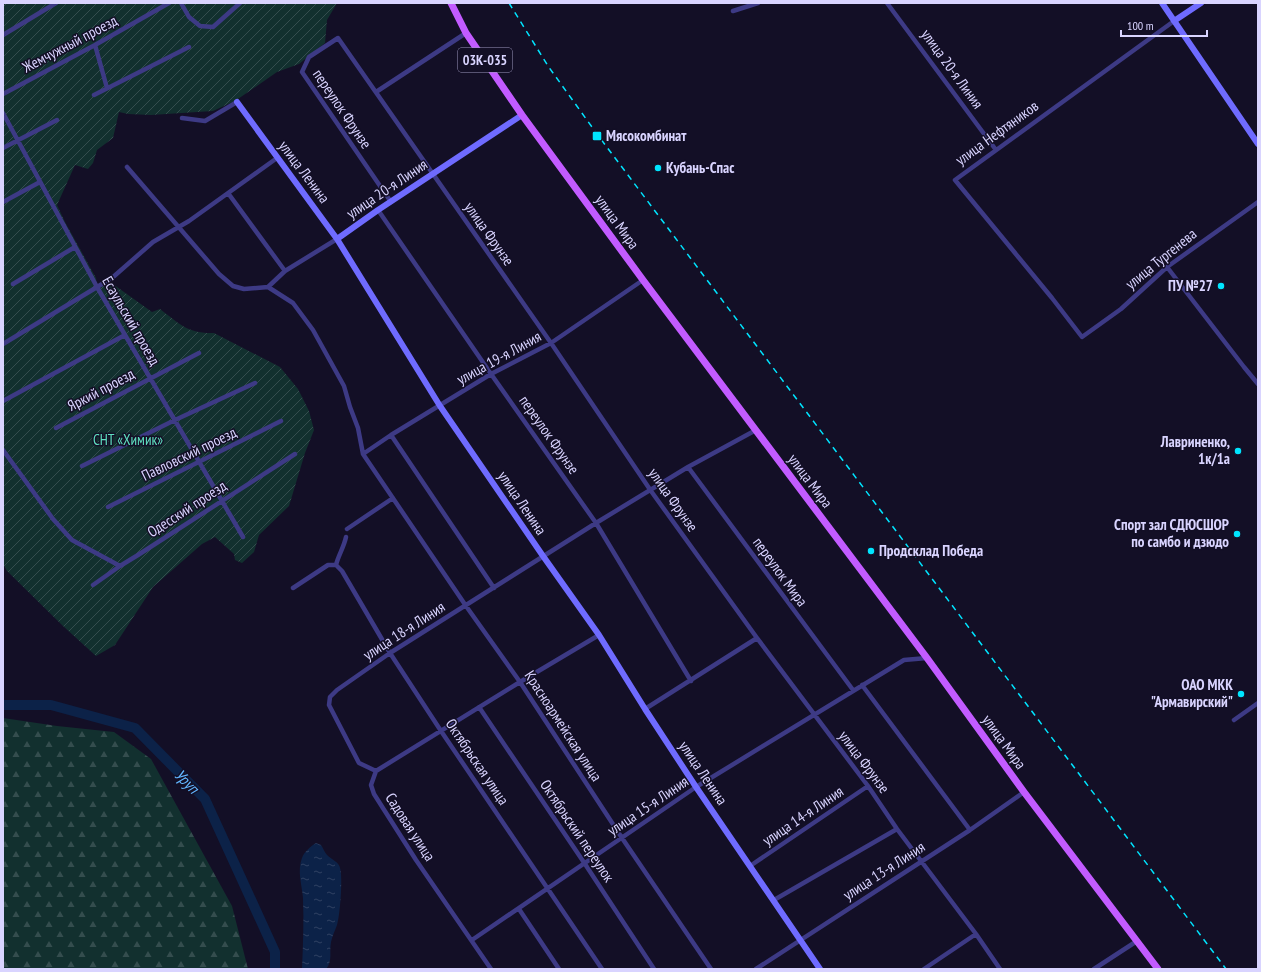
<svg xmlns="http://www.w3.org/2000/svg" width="1261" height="972" viewBox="0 0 1261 972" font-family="'PT Sans Narrow',sans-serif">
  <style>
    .forest { fill: url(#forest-firs) }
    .garden { fill: url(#garden-furrows) }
    .water { fill: url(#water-ripples) }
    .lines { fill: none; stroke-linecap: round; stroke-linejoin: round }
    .river { stroke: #0c2248; stroke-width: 10 }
    .street { stroke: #3d3a85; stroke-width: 4.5 }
    .secondary { stroke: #6f6bff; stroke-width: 6 }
    .primary { stroke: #c25bff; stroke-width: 7 }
    .rail { stroke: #00e5ff; stroke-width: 1.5; stroke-dasharray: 6 5; stroke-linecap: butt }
    .poi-dot { fill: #00e5ff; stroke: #130f26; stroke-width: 1.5 }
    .labels { text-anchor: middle; stroke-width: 3; stroke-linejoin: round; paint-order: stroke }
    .shield { fill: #130f26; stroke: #9e99be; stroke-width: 1 }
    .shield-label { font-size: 14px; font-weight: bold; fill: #d9d4ff }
    .street-label { font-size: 15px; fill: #d9d4ff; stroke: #130f26 }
    .poi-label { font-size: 15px; font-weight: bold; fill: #d9d4ff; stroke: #130f26; text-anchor: end }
    .park-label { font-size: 15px; fill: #5fe0c0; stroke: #130f26 }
    .water-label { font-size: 16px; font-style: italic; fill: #62b6ff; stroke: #130f26 }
  </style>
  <defs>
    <pattern id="forest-firs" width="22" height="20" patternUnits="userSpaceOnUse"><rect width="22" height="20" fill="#12302f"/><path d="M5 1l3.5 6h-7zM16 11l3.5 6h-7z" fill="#344d4e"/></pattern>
    <pattern id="garden-furrows" width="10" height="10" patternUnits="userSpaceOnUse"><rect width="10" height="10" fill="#12302f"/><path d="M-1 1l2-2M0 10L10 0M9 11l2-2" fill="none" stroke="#344d4e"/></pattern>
    <pattern id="water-ripples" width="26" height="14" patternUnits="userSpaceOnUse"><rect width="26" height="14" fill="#0c2248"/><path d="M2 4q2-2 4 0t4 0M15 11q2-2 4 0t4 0" fill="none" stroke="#2f4163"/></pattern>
  </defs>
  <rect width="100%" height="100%" fill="#130f26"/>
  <path class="forest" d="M3 718 57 726 114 732 151 759 232 906 248 969H3Z"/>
  <path class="garden" d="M3 3H337L327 20 325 43 299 64 277 72 235 101 213 111 151 115 128 114 119 112 113 138 97 150 93 163 88 169 75 165 57 205 65 222 96 278 97 286 110 282 152 312 160 309C180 324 188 334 214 333L280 367 298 389 309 411 314 430 305 453 289 506 259 535 254 552 242 563 235 560 234 554 215 537 202 544 153 587 115 645 96 656 63 626 7 571 3 564Z"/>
  <path class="water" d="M316 843 321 845C323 848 325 853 327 855 332 860 339 862 340 868 343 877 340 916 337 925 335 931 332 936 331 942 329 952 333 961 326 969H302C303 945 304 922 303 898 302 885 297 871 302 858 304 852 311 846 316 843Z"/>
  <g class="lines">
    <path class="river" d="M3 705H51L135 728 205 799 275 952V969"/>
    <path class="street" d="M181 3 189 17 200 26 213 27 240 3
      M887 3 996 150
      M733 11 758 3
      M1174 21 955 180 1052 298 1082 337 1121 309 1167 267 1258 202
      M3 35 56 3
      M95 45 107 88
      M376 92 466 33
      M3 94 95 45 169 3
      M94 95 189 47
      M3 113 97 287 243 537
      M182 118 205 121 237 102
      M3 148 57 120
      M127 167 219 274 233 286 244 289 268 287 293 303 313 330 344 386 350 407 358 428 363 454 466 606 520 682 622 838 711 969
      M228 193 285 271
      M3 202 40 182
      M391 202 302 72 309 57 338 38 551 343 651 491 757 638 868 786 897 829 976 934 1000 969
      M378 210 491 374 596 523 691 681
      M1167 267 1244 367 1258 384
      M13 284 75 247
      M268 287 285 271 337 239
      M3 344 112 278 153 242 189 221 277 158
      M3 401 125 335
      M56 428 199 353
      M391 435 494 588
      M3 450 53 519 72 540 120 566
      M363 454 391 435 491 374 551 343 643 280
      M82 466 175 420 255 383
      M688 467 853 690
      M108 507 281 421
      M347 529 393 498
      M336 565C338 556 344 547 346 537
      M93 585 120 566 138 555 295 454
      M293 588 328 565H336L342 571 390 653 441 731 602 969
      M862 685 970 830
      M479 707 585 864 654 969
      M645 709 757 638
      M1234 720 1258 703
      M376 771 520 682 599 635
      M750 866 868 786
      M774 900 897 829
      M519 909 559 969
      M472 940 696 787 904 660 927 658
      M491 969 416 860 374 794 371 785 376 771 359 763 329 705 330 697 337 690 390 653 596 523 688 467 756 430
      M756 969 970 830 1024 792
      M924 969 976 934
      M1094 969 1137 941"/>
    <path class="secondary" d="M1162 3 1258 144
      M1174 21 1201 3
      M237 102 337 239 440 406 543 556 599 635 645 709 696 787 820 969
      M337 239 378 210 522 115"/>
    <path class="primary" d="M451 3 466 33 522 115 643 280 927 658 1024 792 1158 969"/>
    <path class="rail" d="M509 3 548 66 597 134 1226 969"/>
  </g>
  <g class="poi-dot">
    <rect x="592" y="131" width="10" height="10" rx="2"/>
    <circle cx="658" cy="168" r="4"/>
    <circle cx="1221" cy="286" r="4"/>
    <circle cx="1238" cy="451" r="4"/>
    <circle cx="1237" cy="534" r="4"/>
    <circle cx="871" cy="551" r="4"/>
    <circle cx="1241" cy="694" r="4"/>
  </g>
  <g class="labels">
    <rect class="shield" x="458" y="48" width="54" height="24" rx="3"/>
    <g class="shield-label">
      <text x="485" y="65">03К-035</text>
    </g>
    <g class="street-label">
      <text transform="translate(70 44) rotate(-28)" y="5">Жемчужный проезд</text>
      <text transform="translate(952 69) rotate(54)" y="5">улица 20-я Линия</text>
      <text transform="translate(342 109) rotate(56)" y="5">переулок Фрунзе</text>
      <text transform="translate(997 133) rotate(-36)" y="5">улица Нефтяников</text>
      <text transform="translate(304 172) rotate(53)" y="5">улица Ленина</text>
      <text transform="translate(387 189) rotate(-34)" y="5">улица 20-я Линия</text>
      <text transform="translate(617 222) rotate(54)" y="5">улица Мира</text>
      <text transform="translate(489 234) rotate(55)" y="5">улица Фрунзе</text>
      <text transform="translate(1161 259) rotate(-39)" y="5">улица Тургенева</text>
      <text transform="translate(131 321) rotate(60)" y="5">Есаульский проезд</text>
      <text transform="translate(499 358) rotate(-29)" y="5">улица 19-я Линия</text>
      <text transform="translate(101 390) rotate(-28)" y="5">Яркий проезд</text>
      <text transform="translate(549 435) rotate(55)" y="5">переулок Фрунзе</text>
      <text transform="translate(189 454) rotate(-26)" y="5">Павловский проезд</text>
      <text transform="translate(810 481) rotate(53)" y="5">улица Мира</text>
      <text transform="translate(673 500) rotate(55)" y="5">улица Фрунзе</text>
      <text transform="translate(522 503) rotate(56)" y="5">улица Ленина</text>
      <text transform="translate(187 509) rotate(-33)" y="5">Одесский проезд</text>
      <text transform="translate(780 572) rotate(54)" y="5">переулок Мира</text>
      <text transform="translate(404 631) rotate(-33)" y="5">улица 18-я Линия</text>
      <text transform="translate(563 726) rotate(57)" y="5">Красноармейская улица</text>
      <text transform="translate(1004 742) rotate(54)" y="5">улица Мира</text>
      <text transform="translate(477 762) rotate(56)" y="5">Октябрьская улица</text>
      <text transform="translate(864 762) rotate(53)" y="5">улица Фрунзе</text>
      <text transform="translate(703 773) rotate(56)" y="5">улица Ленина</text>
      <text transform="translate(648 806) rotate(-34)" y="5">улица 15-я Линия</text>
      <text transform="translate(803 816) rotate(-34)" y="5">улица 14-я Линия</text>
      <text transform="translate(410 827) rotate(57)" y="5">Садовая улица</text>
      <text transform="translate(577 831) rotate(56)" y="5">Октябрьский переулок</text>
      <text transform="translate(884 871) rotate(-33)" y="5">улица 13-я Линия</text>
    </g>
    <g class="poi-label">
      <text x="606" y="141" text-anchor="start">Мясокомбинат</text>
      <text x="666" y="173" text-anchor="start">Кубань-Спас</text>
      <text x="1213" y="291">ПУ №27</text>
      <text x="1230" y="447">Лавриненко,<tspan x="1230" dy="17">1к/1а</tspan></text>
      <text x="1229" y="530">Спорт зал СДЮСШОР<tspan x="1229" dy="17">по самбо и дзюдо</tspan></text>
      <text x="879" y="556" text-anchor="start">Продсклад Победа</text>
      <text x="1233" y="690">ОАО МКК<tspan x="1233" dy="17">"Армавирский"</tspan></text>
    </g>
    <g class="park-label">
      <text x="128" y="445">СНТ «Химик»</text>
    </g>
    <g class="water-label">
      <text transform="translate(187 781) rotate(45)" y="6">Уруп</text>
    </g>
  </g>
  <rect width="1261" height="972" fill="none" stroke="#d9d4ff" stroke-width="8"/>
  <path d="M1121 30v6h86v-6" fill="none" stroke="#d9d4ff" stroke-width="2"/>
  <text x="1127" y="30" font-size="12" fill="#d9d4ff" stroke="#130f26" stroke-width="3" paint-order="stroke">100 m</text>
</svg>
